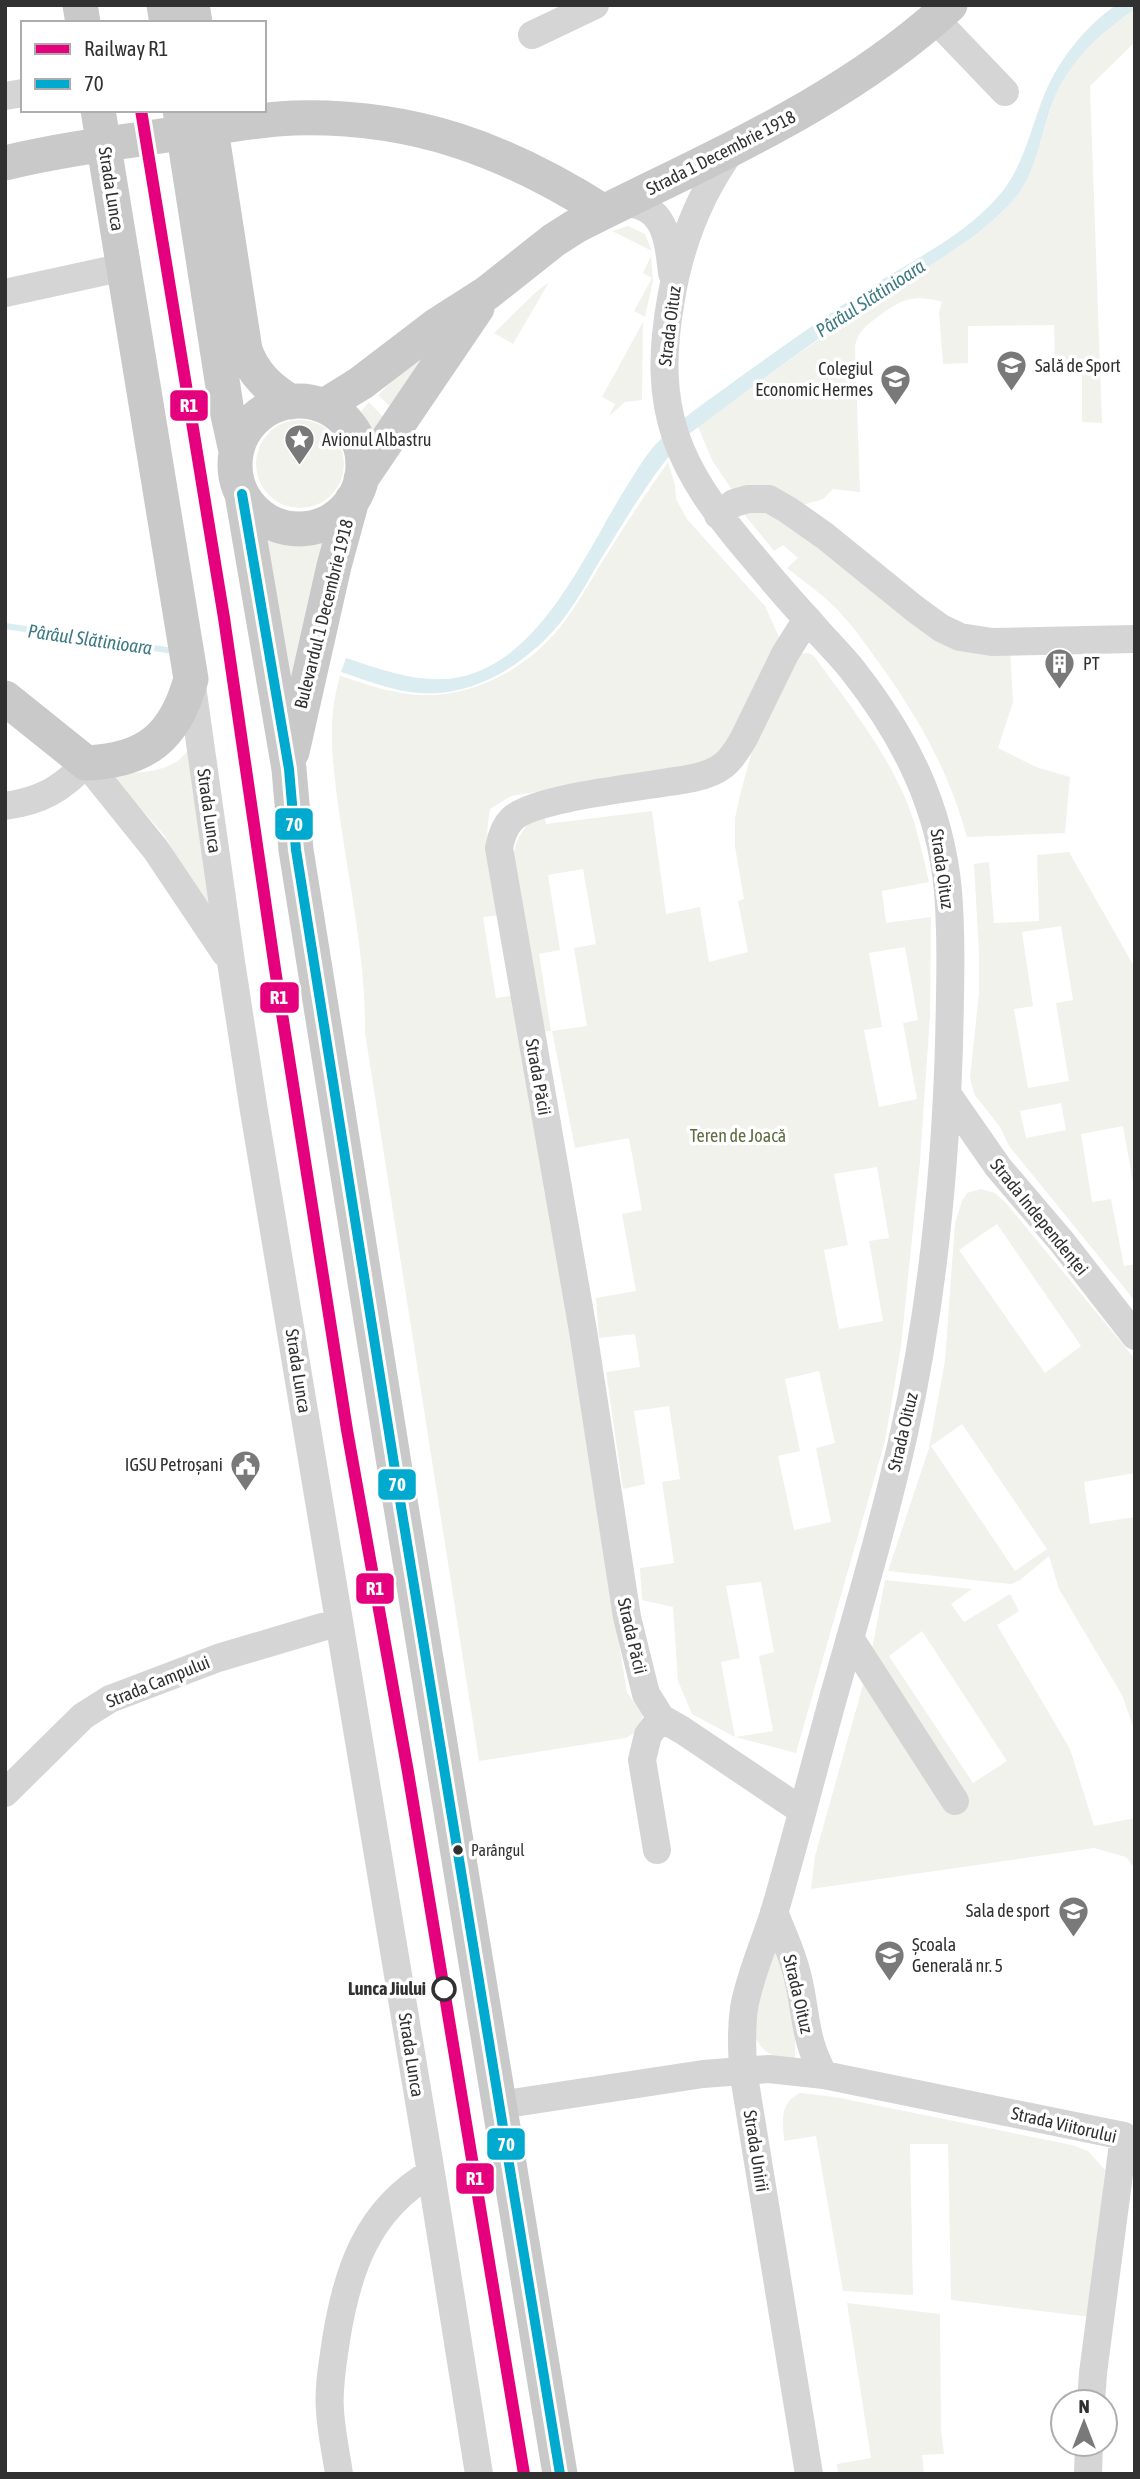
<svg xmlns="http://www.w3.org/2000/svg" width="1140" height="2479" viewBox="0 0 1140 2479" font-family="'Asap Condensed',sans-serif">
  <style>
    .green { fill: #f1f2eb; fill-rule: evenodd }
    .water { fill: #dbedf0 }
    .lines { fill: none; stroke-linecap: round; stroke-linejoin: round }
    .stream { stroke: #dbedf0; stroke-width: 6 }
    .minor { stroke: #d5d5d5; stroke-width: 28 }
    .major { stroke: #c9c9c9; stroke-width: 35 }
    .bus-1-casing { stroke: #fff; stroke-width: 16 }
    .bus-1 { stroke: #00a9ce; stroke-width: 10 }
    .rail-1-casing { stroke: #fff; stroke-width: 18 }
    .rail-1 { stroke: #e5007d; stroke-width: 12 }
    .bus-dot { fill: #313131; stroke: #fff; stroke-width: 2.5 }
    .stop-dot { fill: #fff; stroke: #313131; stroke-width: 3.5 }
    .labels { text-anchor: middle; stroke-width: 7; stroke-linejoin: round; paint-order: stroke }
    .bus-label { font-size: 16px; fill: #313131; stroke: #fff; text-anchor: start }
    .street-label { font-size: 18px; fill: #313131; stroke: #fff }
    .poi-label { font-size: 18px; fill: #313131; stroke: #fff; text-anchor: start }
    .park-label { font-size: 18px; fill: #5f6c40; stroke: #fff }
    .stop-label { font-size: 18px; font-weight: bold; fill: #313131; stroke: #fff; text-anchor: end }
    .water-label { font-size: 19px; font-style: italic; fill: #3d7a84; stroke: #fff }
    .line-badge { stroke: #fff; stroke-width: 2.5 }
    .badge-label { font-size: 19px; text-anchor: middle; font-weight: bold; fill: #fff }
  </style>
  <rect width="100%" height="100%" fill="#fff"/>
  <path class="green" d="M1135 9V42L1090 86 1102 423 1082 422V364H1055L1054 325 968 326V363L943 364 939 312 942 302C915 294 901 299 879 316 866 326 859 330 855 346L860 492 833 489 823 499 803 505 735 494 713 462 698 427C758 383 818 339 880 297 923 268 973 244 1009 205 1038 173 1041 132 1056 94 1070 59 1105 31 1135 9Z
    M628 226 645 234 652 251 612 231Z
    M651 256 653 281 645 317 634 311 652 278 643 273Z
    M549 282 513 344 494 333 535 293Z
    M643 322 642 400 625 402 609 416 615 404 602 397Z
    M442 333 394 410 378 395Z
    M369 402 388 422 378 440 361 411Z
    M256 464a44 44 0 1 1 88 0a44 44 0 1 1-88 0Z
    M668 462 675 485 676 499 687 519 765 606 779 637 776 656 748 717 712 760 693 767 511 796 490 809C484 844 486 884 503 915L483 917 496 998 516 995 627 1693 639 1708 643 1716 636 1732 626 1738 479 1761 365 1033C366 963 351 894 341 825 334 774 325 726 340 676 366 684 395 695 423 695 479 696 535 664 567 618 582 597 595 573 609 551 628 520 648 491 668 462Z
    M762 508 892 600 1010 650 1013 702 998 748 1036 767 1070 777 1065 833 967 837C949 773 924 728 887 674 873 655 860 635 844 617 828 598 807 584 787 568L798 558 783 545 774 551 744 514Z
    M256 533C286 549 302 549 334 538L295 706Z
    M808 653 814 656C846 700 880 743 903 793 916 821 922 852 929 882L882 891 886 923 931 917 930 1015 920 1161 901 1346 885 1441 796 1753 735 1737 692 1714 678 1681 673 1607 642 1600 640 1568 674 1563 662 1482 680 1479 669 1406 634 1411 645 1484 623 1489 606 1372 640 1367 635 1334 599 1338 596 1298 636 1291 622 1214 642 1210 629 1138 575 1148 552 1031 587 1026 574 948 596 944 583 869 548 875 560 950 539 954 551 1031 542 1032 513 859C516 836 525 825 543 811L546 824 652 811 666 914 700 907 709 962 748 952 738 901 744 899 735 847V818L740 795 760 722 800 654ZM905 947 918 1020 903 1023 917 1099 879 1107 864 1030 882 1027 869 953ZM877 1167 889 1238 869 1241 883 1321 839 1329 824 1250 848 1245 834 1174ZM819 1371 835 1443 816 1448 831 1522 794 1530 778 1456 800 1451 785 1379ZM761 1582 774 1652 759 1656 773 1731 735 1737 721 1662 740 1658 726 1586Z
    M194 742 215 922 164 835 110 773C132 773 162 774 180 759 185 755 190 747 194 742Z
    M1069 852 1135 968V1194L1123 1126 1081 1134 1092 1202 1111 1199 1124 1266 1135 1264V1301L1009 1146 1000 1127 974 1094 970 1077 979 993V952L974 864 989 862 994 923 1039 921 1037 855ZM1061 926 1073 1000 1056 1003 1069 1081 1028 1088 1014 1009 1033 1006 1022 932ZM1061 1103 1066 1130 1026 1138 1020 1111Z
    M981 1189 995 1193 1006 1203 1135 1359V1473L1084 1482 1090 1524 1135 1517V1732L1122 1695 1059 1589 1049 1556 1020 1580 1011 1584 888 1571 929 1448 945 1361 955 1223 962 1201 967 1193ZM997 1224 1081 1346 1045 1373 959 1250ZM962 1424 1047 1549 1015 1571 931 1446Z
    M885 1580 972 1589 951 1604 964 1622 1010 1594 1019 1611 997 1625 1070 1749 1094 1826 1135 1818V1869L1126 1857 1094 1848 811 1889 815 1856 870 1660ZM922 1631 1007 1761 973 1783 889 1656Z
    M777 1938 795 2012V2057L792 2062C765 2054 756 2049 751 2020Z
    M800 2093 835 2097 1072 2145 1088 2151 1105 2170 1090 2317 951 2300 948 2144H910L913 2295 843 2291 816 2136 784 2141C783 2121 779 2103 800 2093Z
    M847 2303 940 2314 941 2429 944 2454 922 2455 924 2474H838L837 2464 871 2458Z"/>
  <path class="water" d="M1116 5H1135V9C1104 31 1072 58 1056 94 1040 131 1039 174 1009 205 972 244 924 268 879 297 813 341 749 390 685 437 656 470 632 508 609 546 594 569 581 596 564 618 530 662 475 698 418 693 392 691 366 680 341 672L346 658C398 675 445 694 497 662 555 626 590 546 625 489 635 474 644 457 656 444 679 419 709 400 736 380 782 347 828 314 875 284 920 256 967 234 1002 192 1025 163 1031 126 1045 93 1060 58 1085 27 1116 5Z"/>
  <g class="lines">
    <path class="stream" d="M5 626 174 651"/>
    <path class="minor" d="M935 19 1005 92
      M532 35 595 5
      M5 96 23 93
      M733 148C700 193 680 244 671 299 651 411 677 467 749 552 769 576 789 600 810 622 823 638 838 652 851 668 904 735 940 805 948 891 952 942 950 994 949 1045 945 1176 932 1306 904 1433 884 1523 857 1613 832 1702 813 1771 795 1841 775 1910 765 1943 750 1974 744 2008 741 2029 742 2049 743 2070L809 2474
      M621 203C665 203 668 237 672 273
      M5 293 124 267
      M718 515 734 503 748 499H769L788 510 825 536 915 609 941 628 960 637 992 642 1135 639
      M191 679 231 962 254 1111 431 2173 479 2474
      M5 806C41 801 62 789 86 763L156 850 225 953
      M948 1095 998 1167 1062 1242 1135 1336
      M850 1638 955 1801
      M661 1718 646 1694 627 1617 583 1331 499 848C501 837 504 827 512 819 536 796 655 786 693 778 721 772 730 763 744 738L785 654 807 619
      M5 1793 83 1716 110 1699 218 1658 339 1622
      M657 1850 642 1760 648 1735 661 1718 682 1730 801 1810
      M774 1912C782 1932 792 1953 797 1974 807 2013 803 2037 824 2075
      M500 2105 703 2074 769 2069 824 2075 1124 2136 1093 2373 1091 2402
      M339 2474C336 2453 331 2431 330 2410 328 2387 333 2362 336 2340 347 2271 367 2210 431 2173
      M1088 2474 1089 2444"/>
    <path class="major" d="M80 5 83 23
      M164 5 167 23
      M192 5 195 23
      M180 110 226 406 236 451
      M208 110 245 350C254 375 269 388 291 402
      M5 163C59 150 113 143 168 135 210 128 252 120 294 118 413 115 505 149 604 212
      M235 465a64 64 0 1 1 128 0a64 64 0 1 1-128 0Z
      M324 406 361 383 437 325 487 293 554 240 576 226C705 160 842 105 950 5
      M361 479 477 308
      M242 494 289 769 296 850 395 1470 560 2474
      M5 698 86 763C146 761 175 737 191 679L98 110
      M292 752 334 566 352 500"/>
    <defs>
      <path id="bus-1" d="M242 494 289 769 296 850 395 1470 560 2474"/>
    </defs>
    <use href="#bus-1" class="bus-1-casing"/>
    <use href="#bus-1" class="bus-1"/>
    <defs>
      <path id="rail-1" d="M141 110 224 618 275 969 347 1430 408 1772 524 2474"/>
    </defs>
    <use href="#rail-1" class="rail-1-casing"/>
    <use href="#rail-1" class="rail-1"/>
  </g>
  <defs>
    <symbol id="university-pin" viewBox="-11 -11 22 30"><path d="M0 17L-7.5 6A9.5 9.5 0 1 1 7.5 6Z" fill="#797979" stroke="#fff"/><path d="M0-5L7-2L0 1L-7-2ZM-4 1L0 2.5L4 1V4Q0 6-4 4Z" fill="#fff"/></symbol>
    <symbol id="sight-pin" viewBox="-11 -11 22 30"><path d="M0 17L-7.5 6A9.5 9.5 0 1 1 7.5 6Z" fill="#797979" stroke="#fff"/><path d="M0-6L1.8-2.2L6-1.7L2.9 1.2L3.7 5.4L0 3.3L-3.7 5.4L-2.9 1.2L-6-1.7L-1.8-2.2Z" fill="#fff"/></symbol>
    <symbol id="building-pin" viewBox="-11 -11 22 30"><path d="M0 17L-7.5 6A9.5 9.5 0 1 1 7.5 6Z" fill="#797979" stroke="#fff"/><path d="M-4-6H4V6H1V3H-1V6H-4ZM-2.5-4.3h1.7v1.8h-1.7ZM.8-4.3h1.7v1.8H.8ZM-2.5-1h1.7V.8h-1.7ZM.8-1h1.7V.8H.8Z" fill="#fff"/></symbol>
    <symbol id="civic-pin" viewBox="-11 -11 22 30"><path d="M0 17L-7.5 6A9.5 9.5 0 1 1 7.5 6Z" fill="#797979" stroke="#fff"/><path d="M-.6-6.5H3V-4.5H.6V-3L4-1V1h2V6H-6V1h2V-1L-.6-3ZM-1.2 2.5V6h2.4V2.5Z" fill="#fff"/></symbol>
    <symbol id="school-pin" viewBox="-11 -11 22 30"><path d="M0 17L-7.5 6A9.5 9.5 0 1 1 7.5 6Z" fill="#797979" stroke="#fff"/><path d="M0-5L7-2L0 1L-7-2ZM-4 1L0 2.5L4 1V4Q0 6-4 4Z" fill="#fff"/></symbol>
  </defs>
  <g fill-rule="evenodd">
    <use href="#university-pin" x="994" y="348" width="35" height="47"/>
    <use href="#university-pin" x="878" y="362" width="35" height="47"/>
    <use href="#sight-pin" x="282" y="422" width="35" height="47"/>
    <use href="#building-pin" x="1042" y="646" width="35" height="47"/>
    <use href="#civic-pin" x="228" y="1448" width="35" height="47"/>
    <use href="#school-pin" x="1056" y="1894" width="35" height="47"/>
    <use href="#school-pin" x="872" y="1938" width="35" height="47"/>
  </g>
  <circle class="bus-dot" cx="458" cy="1850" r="6"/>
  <circle class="stop-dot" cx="444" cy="1989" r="11"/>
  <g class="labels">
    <g class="bus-label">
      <text x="471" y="1856">Parângul</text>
    </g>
    <g class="street-label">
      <text transform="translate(721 153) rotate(-27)" y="6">Strada 1 Decembrie 1918</text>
      <text transform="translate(111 189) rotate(81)" y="6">Strada Lunca</text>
      <text transform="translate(670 326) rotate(-83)" y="6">Strada Oituz</text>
      <text transform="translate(324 614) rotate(-76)" y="6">Bulevardul 1 Decembrie 1918</text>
      <text transform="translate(209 811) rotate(82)" y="6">Strada Lunca</text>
      <text transform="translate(942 869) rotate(82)" y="6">Strada Oituz</text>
      <text transform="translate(538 1077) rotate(80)" y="6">Strada Păcii</text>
      <text transform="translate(1039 1217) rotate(51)" y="6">Strada Independenței</text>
      <text transform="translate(298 1371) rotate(81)" y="6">Strada Lunca</text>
      <text transform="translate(903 1432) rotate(-77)" y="6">Strada Oituz</text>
      <text transform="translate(632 1636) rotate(77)" y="6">Strada Păcii</text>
      <text transform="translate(158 1682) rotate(-22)" y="6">Strada Campului</text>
      <text transform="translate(798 1994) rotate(77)" y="6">Strada Oituz</text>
      <text transform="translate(411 2055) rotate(81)" y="6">Strada Lunca</text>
      <text transform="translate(1064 2125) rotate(13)" y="6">Strada Viitorului</text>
      <text transform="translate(756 2151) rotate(81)" y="6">Strada Unirii</text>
    </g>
    <g class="poi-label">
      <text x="1035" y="372">Sală de Sport</text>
      <text x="873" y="375" text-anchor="end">Colegiul<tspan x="873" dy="21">Economic Hermes</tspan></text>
      <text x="322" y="446">Avionul Albastru</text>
      <text x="1083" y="670">PT</text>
      <text x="223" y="1471" text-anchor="end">IGSU Petroșani</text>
      <text x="1050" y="1917" text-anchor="end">Sala de sport</text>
      <text x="912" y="1951">Școala<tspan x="912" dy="21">Generală nr. 5</tspan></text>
    </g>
    <g class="park-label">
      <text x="738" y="1142">Teren de Joacă</text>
    </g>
    <g class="stop-label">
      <text x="426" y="1995">Lunca Jiului</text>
    </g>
    <g class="water-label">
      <text transform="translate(870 298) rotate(-33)" y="7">Pârâul Slătinioara</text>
      <text transform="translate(90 639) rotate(8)" y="7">Pârâul Slătinioara</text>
    </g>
  </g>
  <g class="line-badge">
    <rect x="169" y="389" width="40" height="33" rx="7" fill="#e5007d"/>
    <rect x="274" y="807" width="40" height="34" rx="7" fill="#00a9ce"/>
    <rect x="259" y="981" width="41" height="33" rx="7" fill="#e5007d"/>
    <rect x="377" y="1468" width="40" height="33" rx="7" fill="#00a9ce"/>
    <rect x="355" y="1572" width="40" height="33" rx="7" fill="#e5007d"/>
    <rect x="486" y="2127" width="40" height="34" rx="7" fill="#00a9ce"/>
    <rect x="455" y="2162" width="40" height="33" rx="7" fill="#e5007d"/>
  </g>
  <g class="badge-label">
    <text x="189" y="412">R1</text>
    <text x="294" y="831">70</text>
    <text x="279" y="1004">R1</text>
    <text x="397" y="1491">70</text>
    <text x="375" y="1595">R1</text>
    <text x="506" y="2151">70</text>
    <text x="475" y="2185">R1</text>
  </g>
  <rect width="1140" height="2479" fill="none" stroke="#313131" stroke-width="14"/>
  <rect x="21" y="21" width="245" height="91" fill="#ffffff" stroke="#adadad" stroke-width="2"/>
  <rect x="35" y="44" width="35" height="10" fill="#e5007d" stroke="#adadad" stroke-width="2"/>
  <text x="84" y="56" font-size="21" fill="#313131">Railway R1</text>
  <rect x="35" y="79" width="35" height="10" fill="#00a9ce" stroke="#adadad" stroke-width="2"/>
  <text x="84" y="91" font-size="21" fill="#313131">70</text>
  <g transform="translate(1084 2423)"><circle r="33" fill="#ffffff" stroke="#adadad" stroke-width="2"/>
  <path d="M0-5L12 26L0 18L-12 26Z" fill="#797979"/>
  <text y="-10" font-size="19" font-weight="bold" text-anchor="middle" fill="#313131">N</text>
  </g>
</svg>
